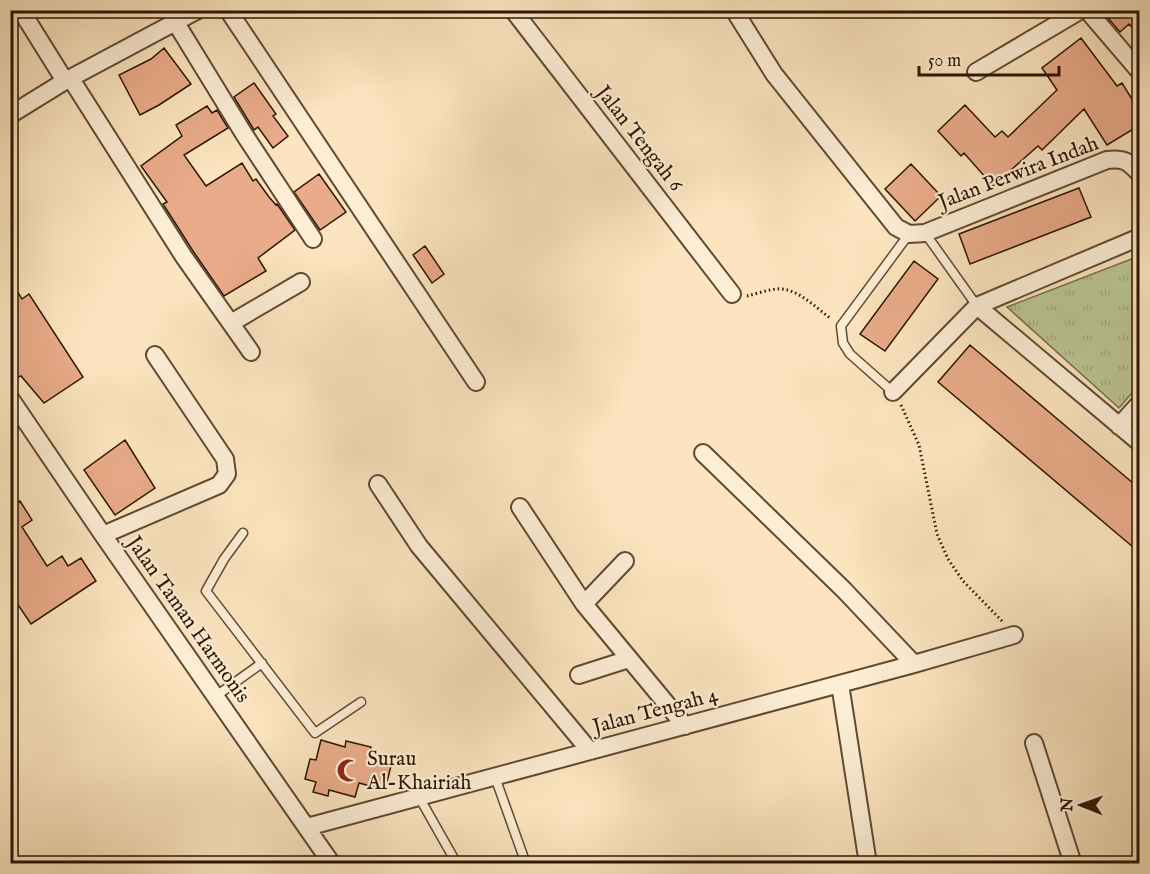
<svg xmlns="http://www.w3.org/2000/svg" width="1150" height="874" viewBox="0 0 1150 874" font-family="'IM FELL English',serif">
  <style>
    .park { fill: url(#park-tufts); stroke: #746d4b; stroke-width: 1.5 }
    .building { fill: #e9ab89; stroke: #2c1502; stroke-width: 1.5 }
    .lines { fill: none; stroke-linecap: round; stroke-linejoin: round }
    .service-casing { stroke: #604931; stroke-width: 11 }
    .minor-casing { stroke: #604931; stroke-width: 20 }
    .path { stroke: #2c1502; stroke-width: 3; stroke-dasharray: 1.5 3; stroke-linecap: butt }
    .service { stroke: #fcedd5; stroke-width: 8 }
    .minor { stroke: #fcedd5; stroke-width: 16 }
    .labels { text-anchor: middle; stroke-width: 4.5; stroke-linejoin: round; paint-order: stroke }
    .street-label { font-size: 21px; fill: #2c1502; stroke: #fcedd5 }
    .poi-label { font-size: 21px; fill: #2c1502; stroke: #fcedd5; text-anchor: start }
  </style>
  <defs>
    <pattern id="park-tufts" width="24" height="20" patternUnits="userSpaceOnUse" patternTransform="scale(1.5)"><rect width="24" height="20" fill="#bbc594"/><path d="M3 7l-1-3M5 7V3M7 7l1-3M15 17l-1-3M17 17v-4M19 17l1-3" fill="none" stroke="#a1a87e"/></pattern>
  </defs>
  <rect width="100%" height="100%" fill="#fbe4bf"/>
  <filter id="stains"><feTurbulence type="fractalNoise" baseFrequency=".00333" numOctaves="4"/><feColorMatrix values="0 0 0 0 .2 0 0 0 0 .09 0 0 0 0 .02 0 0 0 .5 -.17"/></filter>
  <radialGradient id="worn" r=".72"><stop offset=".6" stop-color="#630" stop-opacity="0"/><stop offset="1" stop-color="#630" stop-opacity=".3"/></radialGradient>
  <path class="park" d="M1139 256V385L1119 408 1007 307Z"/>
  <path class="building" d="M1101 10H1140V36L1129 24 1120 32Z
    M1081 38 1117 86 1122 83 1140 112V125L1107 145 1084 109 1042 150 1038 146 993 186 964 153 961 156 938 131 965 105 995 137 1002 131 1008 137 1057 90 1042 68Z
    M164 48 191 84 159 105 140 115 119 75 151 59Z
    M254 83 276 114 273 116 288 136 273 148 258 127 254 130 234 97Z
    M207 106 212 113 217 110 228 128 184 155 206 186 242 163 253 181 256 179 269 197 276 205 277 204 295 230 258 258 266 271 224 296 193 251 163 204 167 202 141 166 182 136 176 125Z
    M911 164 941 196 915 221 885 189Z
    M319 174 346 212 320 230 294 192Z
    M1079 188 1091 217 970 264 959 234Z
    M425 246 444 274 432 283 413 255Z
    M914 261 938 279 885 351 860 334Z
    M10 280 22 299 29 294 83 377 44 403 21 376 10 380Z
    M970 345 1140 489V553L938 382Z
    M125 440 155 488 115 515 84 470Z
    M20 501 32 520 22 527 47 566 62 556 68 566 81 558 96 581 31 624 10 593V506Z
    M321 740 345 747 346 741 371 747 370 752 393 758 385 790 359 783 355 797 329 790 328 796 313 792 316 782 305 779 310 759 316 760Z"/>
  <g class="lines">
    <defs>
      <path id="service" d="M925 233 977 306
        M893 392 850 354 843 343 841 326 909 234
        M243 533 224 559 206 591 315 733 361 702
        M216 696 262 663
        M495 777 526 864
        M419 797 457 864"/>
      <path id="minor" d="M228 10 476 382
        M513 10 732 294
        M734 10 774 74 896 227 909 234 925 233 1107 160C1124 158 1128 161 1140 174
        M1087 10 1140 72
        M10 11 22 12 65 81
        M176 23 244 134 313 239
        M976 72 1081 10
        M71 79 184 257 251 352
        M10 115 65 81 198 10
        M977 306 1140 443
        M231 323 301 282
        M893 392 977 306 1140 237
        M10 398 103 535 332 864
        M1119 426 1140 403
        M703 453 844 590 914 664
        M378 484 419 546 590 751
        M520 507 584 604
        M103 535 219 485 227 474 225 459 155 355
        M625 561 584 604 685 726
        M579 675 629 659
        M840 684 868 864
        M1034 743 1073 864
        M307 827 914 664 1014 635"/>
    </defs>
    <use href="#service" class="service-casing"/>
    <use href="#minor" class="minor-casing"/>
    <path class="path" d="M747 296C756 294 766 290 776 289 796 287 814 306 830 318
      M901 405 919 445 937 534 948 559 963 581 1003 622"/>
    <use href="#service" class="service"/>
    <use href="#minor" class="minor"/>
  </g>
  <defs>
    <symbol id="mosque-bare" viewBox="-9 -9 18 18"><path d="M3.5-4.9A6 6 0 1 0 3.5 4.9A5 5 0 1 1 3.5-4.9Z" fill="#8f2418" stroke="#fcedd5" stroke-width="2.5" paint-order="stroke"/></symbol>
  </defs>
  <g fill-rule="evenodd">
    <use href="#mosque-bare" x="332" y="754" width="33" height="33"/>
  </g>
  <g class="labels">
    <g class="street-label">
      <text transform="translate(640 138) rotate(52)" y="7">Jalan Tengah 6</text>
      <text transform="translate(1018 172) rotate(-21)" y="7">Jalan Perwira Indah</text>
      <text transform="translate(189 619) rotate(55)" y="7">Jalan Taman Harmonis</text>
      <text transform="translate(655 710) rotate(-15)" y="7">Jalan Tengah 4</text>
    </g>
    <g class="poi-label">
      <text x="367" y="765">Surau<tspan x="367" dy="24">Al-Khairiah</tspan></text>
    </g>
  </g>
  <rect width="1150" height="874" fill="none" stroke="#fbe4bf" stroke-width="36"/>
  <rect x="12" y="12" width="1126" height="850" fill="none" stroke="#2c1502" stroke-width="3"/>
  <rect x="18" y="18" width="1114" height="838" fill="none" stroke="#2c1502" stroke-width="1.5"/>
  <g transform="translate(1081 805) rotate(271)" stroke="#fcedd5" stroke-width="4.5" paint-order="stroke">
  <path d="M0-4.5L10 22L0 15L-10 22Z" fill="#2c1502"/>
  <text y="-9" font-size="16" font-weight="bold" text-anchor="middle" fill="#2c1502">N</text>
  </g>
  <path d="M919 66v9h140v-9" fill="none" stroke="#2c1502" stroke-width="3"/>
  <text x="928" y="66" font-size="18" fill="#2c1502" stroke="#fcedd5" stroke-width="4.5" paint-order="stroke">50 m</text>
  <rect width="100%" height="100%" filter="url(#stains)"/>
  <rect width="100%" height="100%" fill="url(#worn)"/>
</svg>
